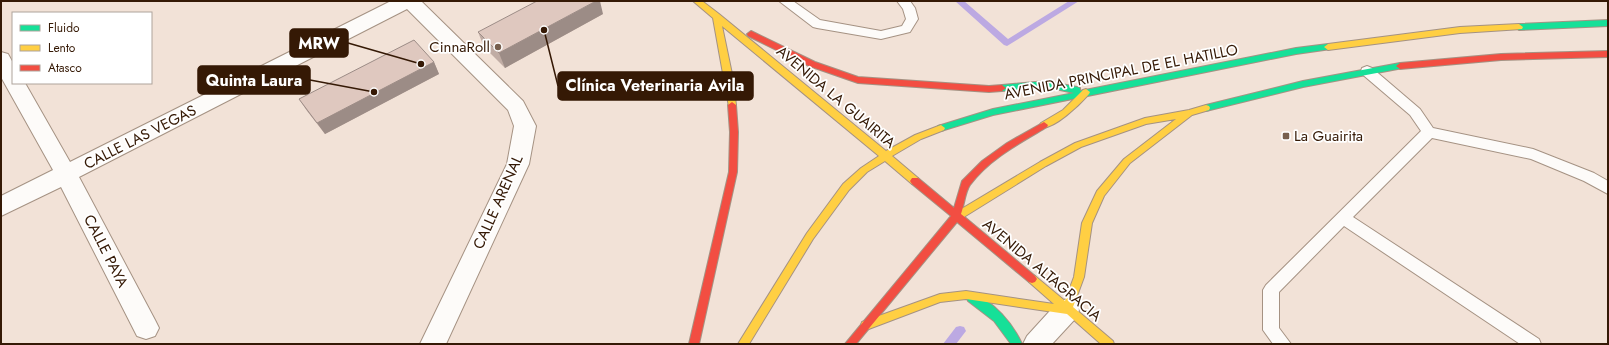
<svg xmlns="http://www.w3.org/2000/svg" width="1609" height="345" viewBox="0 0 1609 345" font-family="Jost,sans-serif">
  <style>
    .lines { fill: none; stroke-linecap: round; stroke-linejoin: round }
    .stream { fill: #bca9e2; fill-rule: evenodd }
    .lane-casing { stroke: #a59283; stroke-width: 2 }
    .street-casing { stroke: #a59283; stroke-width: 2 }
    .fast-casing { stroke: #a59283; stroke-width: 2 }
    .slow-casing { stroke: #a59283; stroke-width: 2 }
    .jam-casing { stroke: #a59283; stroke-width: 2 }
    .lane { fill: #fdfbf9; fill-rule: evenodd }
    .street { fill: #fdfbf9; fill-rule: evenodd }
    .fast { fill: #16e098; fill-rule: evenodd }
    .slow { fill: #ffcf43; fill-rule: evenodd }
    .jam { fill: #f24e42; fill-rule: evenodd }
    .wall { fill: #c0aca4 }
    .shaded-wall { fill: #9c8c86 }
    .building { fill: #dfc8bf; stroke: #9c8c86 }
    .poi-dot { fill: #775f4e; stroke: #fff; stroke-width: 1.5 }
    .labels { text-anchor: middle; stroke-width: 3.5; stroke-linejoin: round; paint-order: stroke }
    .poi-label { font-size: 15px; fill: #351905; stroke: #fff; text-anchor: end }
    .street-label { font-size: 15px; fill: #351905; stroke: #fff }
    .leader { fill: none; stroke: #351905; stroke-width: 1.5 }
    .callout-dot { fill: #351905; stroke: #fff; stroke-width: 1.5 }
    .callout { fill: #351905; stroke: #351905; stroke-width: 1.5 }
    .callout-label { font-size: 16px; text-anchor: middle; font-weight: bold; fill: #fff }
  </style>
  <rect width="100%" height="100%" fill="#f2e2d7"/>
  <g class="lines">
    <path class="stream" d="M955 1H964L1008 39 1069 1H1079L1007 46 1004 45Z
      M960 326 964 327 966 331 956 344H943L956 327Z"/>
    <defs>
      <path id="lane" d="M779 1H793L820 20 881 31 902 26 906 19 903 9 897 1H910L915 8 918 19 910 32 881 39 817 28 813 27Z
        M1367 66 1372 68 1420 109 1433 128 1533 149 1594 173 1608 181V194L1584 181 1531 159 1432 138 1353 217 1539 339 1541 344H1520L1344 226 1279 292V328L1291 344H1273L1263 330V290L1266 285 1421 131 1410 115 1362 74 1361 71 1362 68Z"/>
      <path id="street" d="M391 1H421L523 101 536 126 529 164 446 344H420L507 164 514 126 508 110 407 9 79 177 155 320 159 328 155 336 146 339 137 336 61 187 1 216V196L53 170 1 77V52L8 54 13 63V83H25L70 162Z
        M1067 299 1076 302 1079 310 1076 318 1052 344H1023L1027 336 1058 302Z"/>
      <path id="fast" d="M1608 20V26L1519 30 1515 27 1519 24Z
        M1328 44 1332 47 1331 49 1296 54 993 115 941 131 937 128 938 126 993 109 1074 93 1046 87 1002 91 998 88 1002 85 1046 81 1077 87 1080 88V91L1296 48Z
        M1400 63 1403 64 1404 66 1403 68 1303 87 1206 111 1202 108 1206 105 1303 81Z
        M972 294C994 301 1013 324 1022 344H1011L994 321 968 301 967 298 968 295Z"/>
      <path id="slow" d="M693 1H702L719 14 886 151 915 135 941 125 945 128 944 130 921 139 892 156 918 178 920 181 918 184H912L885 161 867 172 849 190 813 239 749 344H738L807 233 843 184 861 168 879 156 722 26 732 74 736 105 735 107H729L713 18Z
        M1519 24 1523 27 1522 29 1460 33 1328 50 1324 47 1328 44 1460 27Z
        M1086 89 1090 92 1089 94C1081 103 1053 131 1041 127L1040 125 1041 123 1063 110 1083 90Z
        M1206 105 1209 106 1210 108 1209 110 1192 115 1130 163 1104 196 1092 223 1084 277 1073 307 1113 341 1114 344H1101L1067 314 966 299 940 302 866 330 862 328 861 325 862 322 940 294 966 291 1054 304 1029 282 1027 279 1029 276 1032 275 1035 276 1065 301 1074 277 1082 223 1097 191 1124 159 1176 119 1146 124 1081 147 1046 166 959 220H953L951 217 953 214 1040 162 1075 143 1145 118 1189 110Z"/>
      <path id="jam" d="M751 31 815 62 858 77 989 86 1002 85 1006 88 1002 91 989 92 858 83 809 66 748 36 747 34Z
        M1608 51V57L1501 60 1400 69 1396 66 1400 63 1501 54Z
        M732 102 736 105 738 132 737 172 699 344H689L729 172 730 132 728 105Z
        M1044 122 1048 125 1047 127C1020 143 989 159 970 185 965 192 964 206 961 214L1035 276 1037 279 1035 282 1032 283 1029 282 957 222 856 344H845L951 216 912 184 910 181 912 178H918L954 208 962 181 982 161 1007 143Z"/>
    </defs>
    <use href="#lane" class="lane-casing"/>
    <use href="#street" class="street-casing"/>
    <use href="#fast" class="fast-casing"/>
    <use href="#slow" class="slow-casing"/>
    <use href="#jam" class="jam-casing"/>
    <use href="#lane" class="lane"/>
    <use href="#street" class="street"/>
    <use href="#fast" class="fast"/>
    <use href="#slow" class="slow"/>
    <use href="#jam" class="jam"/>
  </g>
  <path class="wall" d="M603 14 505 68 484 47 478 32Z
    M434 62 439 74 325 134 307 111 299 99Z"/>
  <path class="shaded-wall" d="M596 1H600L603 14 505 68 499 53Z
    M434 62 439 74 325 134 317 123Z"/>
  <path class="building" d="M537 1H596L499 53 478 32Z
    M414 40 434 62 317 123 299 99Z"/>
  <g class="poi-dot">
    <circle cx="498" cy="47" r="4"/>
    <rect x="1282" y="132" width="8" height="8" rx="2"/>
  </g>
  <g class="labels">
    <g class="poi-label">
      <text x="490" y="52">CinnaRoll</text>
      <text x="1294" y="141" text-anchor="start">La Guairita</text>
    </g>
    <g class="street-label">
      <text transform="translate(1121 72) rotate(-11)" y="5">AVENIDA PRINCIPAL DE EL HATILLO</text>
      <text transform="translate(836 97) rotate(40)" y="5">AVENIDA LA GUAIRITA</text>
      <text transform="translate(140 137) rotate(-27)" y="5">CALLE LAS VEGAS</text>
      <text transform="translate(498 202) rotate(-66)" y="5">CALLE ARENAL</text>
      <text transform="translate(106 251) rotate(63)" y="5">CALLE PAYA</text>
      <text transform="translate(1042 270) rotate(40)" y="5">AVENIDA ALTAGRACIA</text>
    </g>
  </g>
  <path class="leader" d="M421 64L348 43M374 92L310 80M544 30L558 86"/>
  <g class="callout-dot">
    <circle cx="421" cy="64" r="4"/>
    <circle cx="374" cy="92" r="4"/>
    <circle cx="544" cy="30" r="4"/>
  </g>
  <g class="callout">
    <rect x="290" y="29" width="58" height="28" rx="4"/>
    <rect x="198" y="66" width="112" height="28" rx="4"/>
    <rect x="558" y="72" width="195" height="28" rx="4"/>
  </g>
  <g class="callout-label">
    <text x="319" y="49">MRW</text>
    <text x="254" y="86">Quinta Laura</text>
    <text x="655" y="91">Clínica Veterinaria Avila</text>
  </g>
  <rect width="1609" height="345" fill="none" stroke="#351905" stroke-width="4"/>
  <rect x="12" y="12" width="140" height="72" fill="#ffffff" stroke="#aea39b"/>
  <rect x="20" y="25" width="20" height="6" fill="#16e098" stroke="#aea39b"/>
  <text x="48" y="32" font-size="12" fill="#351905">Fluido</text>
  <rect x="20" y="45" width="20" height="6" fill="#ffcf43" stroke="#aea39b"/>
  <text x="48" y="52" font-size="12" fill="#351905">Lento</text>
  <rect x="20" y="65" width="20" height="6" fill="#f24e42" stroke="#aea39b"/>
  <text x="48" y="72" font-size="12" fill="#351905">Atasco</text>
</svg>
